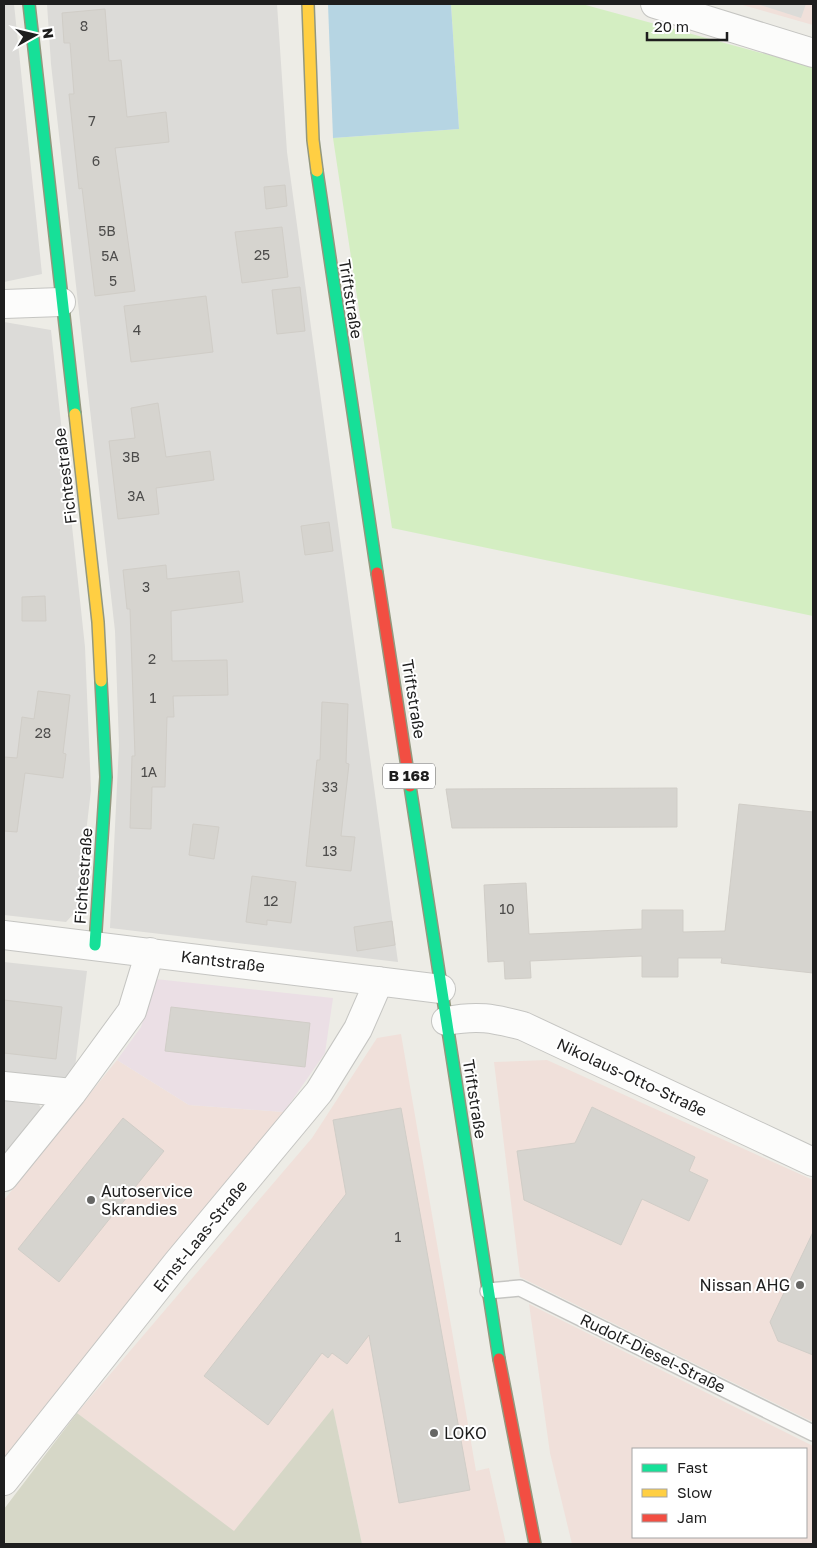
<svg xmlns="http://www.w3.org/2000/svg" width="817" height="1548" viewBox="0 0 817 1548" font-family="'Golos Text',sans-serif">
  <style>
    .residential { fill: #dcdbd8 }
    .commercial { fill: #f0e0da; fill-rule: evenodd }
    .industrial { fill: #ebdfe5 }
    .construction { fill: #d6d7c7 }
    .grass { fill: #d4eec2 }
    .parking { fill: #dbdbd8 }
    .water { fill: #b6d5e3 }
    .building { fill: #d6d4cf; stroke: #d0cdc7 }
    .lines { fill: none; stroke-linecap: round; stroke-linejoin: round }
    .lane-casing { stroke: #c5c5c2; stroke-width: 18 }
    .street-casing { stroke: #c5c5c2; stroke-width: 30 }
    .fast-casing { stroke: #93987e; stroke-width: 14 }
    .slow-casing { stroke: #93987e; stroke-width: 14 }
    .jam-casing { stroke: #93987e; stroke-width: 14 }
    .lane { stroke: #fcfcfb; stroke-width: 15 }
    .street { stroke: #fcfcfb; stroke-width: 28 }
    .fast { stroke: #16e098; stroke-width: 11 }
    .slow { stroke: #ffcf43; stroke-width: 11 }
    .jam { stroke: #f24e42; stroke-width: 11 }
    .poi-dot { fill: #666664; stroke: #fff; stroke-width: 2 }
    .labels { text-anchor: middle; stroke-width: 4; stroke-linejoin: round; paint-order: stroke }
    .number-label { font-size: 14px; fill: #4d4c4b }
    .shield { fill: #fff; stroke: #626262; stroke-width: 1 }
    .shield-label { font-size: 15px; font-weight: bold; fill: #1e1e1e }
    .street-label { font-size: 16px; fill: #1e1e1e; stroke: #fff }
    .poi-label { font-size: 16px; fill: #1e1e1e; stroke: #fff; text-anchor: start }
  </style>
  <rect width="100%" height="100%" fill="#edece6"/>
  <path class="residential" d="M4 4H14L42 274 4 282Z
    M47 4H277L287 152 398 962 110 928 119 745 115 631 51 64Z
    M4 322 51 330 85 647 91 790 77 910 66 922 4 915Z
    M4 962 87 971 73 1083 4 1075Z
    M4 1096 36 1099 43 1112 4 1161Z"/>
  <path class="commercial" d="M739 4H813V25Z
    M401 1034 476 1471 489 1468 506 1544H362L333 1409 234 1532 77 1413 312 1138 377 1038Z
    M117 1060 189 1105 284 1112 4 1459V1200Z
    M547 1060 813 1180V1422L520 1277 494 1062Z
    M529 1304 813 1446V1544H572L550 1453ZM806 1449V1537H633V1449Z"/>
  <path class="industrial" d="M155 979 333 998 325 1053 284 1112 189 1105 117 1060 141 1027Z"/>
  <path class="construction" d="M333 1408 362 1544H4V1509L77 1413 234 1531Z"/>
  <path class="grass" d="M451 4H582L813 67V616L392 528 333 138 459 129Z"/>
  <path class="parking" d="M757 4H806L801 18Z"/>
  <path class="water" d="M328 4H451L459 129 333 138Z"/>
  <path class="building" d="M105 9 109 61 121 60 127 117 166 112 169 142 115 148 135 291 95 296 82 188 79 189 69 94H74L70 43H64L62 13Z
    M285 185 287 206 266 209 264 187Z
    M282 227 288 277 242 283 235 232Z
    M300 287 305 331 277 334 272 290Z
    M206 296 213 352 131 362 124 306Z
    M158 403 166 457 210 451 214 480 156 488 159 514 118 519 109 441 135 438 131 408Z
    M329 522 333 551 305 555 301 526Z
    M166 565 167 579 239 571 243 602 171 611 172 661 227 660 228 695 173 696 174 717H167L165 787H152L151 829 130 828 132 756H135L130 609H127L123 570Z
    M45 596 46 621H22V597Z
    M38 691 70 695 63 753 66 754 63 778 25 773 17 832 4 831V757L17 758 22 717 34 719Z
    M322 702 348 704 346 763 349 764 341 836 355 837 351 871 306 866 317 760H320Z
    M677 788V827L452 828 446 789Z
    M739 804 813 812V973L721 963 722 958H678V977H642V956L530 961 531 978 505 979 504 961 488 962 484 885 526 883 529 934 642 929V910H683V932L725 931Z
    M193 824 219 827 214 859 189 855Z
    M252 876 296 882 291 923 267 920V925L246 922Z
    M392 921 395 945 357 951 354 927Z
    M4 1000 62 1007 56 1059 4 1053Z
    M171 1007 310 1023 305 1067 165 1051Z
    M592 1107 695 1157 689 1171 708 1180 689 1221 642 1199 621 1245 524 1200 517 1151 575 1143Z
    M401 1108 470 1490 399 1503 369 1335 347 1364 332 1353 328 1358 322 1353 268 1425 204 1376 346 1194 333 1120Z
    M123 1118 164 1151 59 1282 18 1249Z
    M813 1232V1355L778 1341 770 1322Z"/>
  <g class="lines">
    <defs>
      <path id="lane" d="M488 1291 520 1288 813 1433"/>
      <path id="street" d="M655 4 813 53
        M4 304 61 302
        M4 935 441 989
        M446 1021C478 1015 492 1018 523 1026L813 1162
        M4 1086 72 1093
        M4 1177 72 1093 132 1011 150 952
        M4 1481 177 1263 319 1092 358 1029 379 981"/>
      <path id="fast" d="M29 4 75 414
        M317 171 377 573
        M410 786 499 1359
        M95 945 106 777 101 681"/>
      <path id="slow" d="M308 4 313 140 317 171
        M75 414 98 622 101 681"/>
      <path id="jam" d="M377 573 410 786
        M499 1359 535 1544"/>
    </defs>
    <use href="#lane" class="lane-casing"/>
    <use href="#street" class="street-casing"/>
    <use href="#fast" class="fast-casing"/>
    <use href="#slow" class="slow-casing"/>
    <use href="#jam" class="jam-casing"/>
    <use href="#lane" class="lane"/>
    <use href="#street" class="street"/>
    <use href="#fast" class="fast"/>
    <use href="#slow" class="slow"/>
    <use href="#jam" class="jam"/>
  </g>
  <g class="poi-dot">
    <circle cx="91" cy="1200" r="5"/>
    <circle cx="800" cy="1285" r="5"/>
    <circle cx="434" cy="1433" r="5"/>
  </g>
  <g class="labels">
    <g class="number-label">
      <text x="84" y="31">8</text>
      <text x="92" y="126">7</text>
      <text x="96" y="166">6</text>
      <text x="107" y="236">5B</text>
      <text x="262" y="260">25</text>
      <text x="110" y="261">5A</text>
      <text x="113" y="286">5</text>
      <text x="137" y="335">4</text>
      <text x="131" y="462">3B</text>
      <text x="136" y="501">3A</text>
      <text x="146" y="592">3</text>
      <text x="152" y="664">2</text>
      <text x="153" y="703">1</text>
      <text x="43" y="738">28</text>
      <text x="149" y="777">1A</text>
      <text x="330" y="792">33</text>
      <text x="330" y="856">13</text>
      <text x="271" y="906">12</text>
      <text x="507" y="914">10</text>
      <text x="398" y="1242">1</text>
    </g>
    <rect class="shield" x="383" y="763.5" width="52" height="25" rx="4"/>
    <g class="shield-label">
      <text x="409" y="781">B 168</text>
    </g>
    <g class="street-label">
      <text transform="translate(351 299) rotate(81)" y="6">Triftstraße</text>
      <text transform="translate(65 476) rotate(-97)" y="6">Fichtestraße</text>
      <text transform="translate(414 699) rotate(81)" y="6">Triftstraße</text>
      <text transform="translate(83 876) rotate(-86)" y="6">Fichtestraße</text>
      <text transform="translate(223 961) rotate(7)" y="6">Kantstraße</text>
      <text transform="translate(632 1077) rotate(25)" y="6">Nikolaus-Otto-Straße</text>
      <text transform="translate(475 1099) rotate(81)" y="6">Triftstraße</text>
      <text transform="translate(200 1236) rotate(-51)" y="6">Ernst-Laas-Straße</text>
      <text transform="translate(653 1353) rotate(26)" y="6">Rudolf-Diesel-Straße</text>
    </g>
    <g class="poi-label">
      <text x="101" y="1197">Autoservice<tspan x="101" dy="18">Skrandies</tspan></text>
      <text x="790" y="1291" text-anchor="end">Nissan AHG</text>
      <text x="444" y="1439">LOKO</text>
    </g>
  </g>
  <rect width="817" height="1548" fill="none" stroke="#1e1e1e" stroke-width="10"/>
  <rect x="632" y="1448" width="175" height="90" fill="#ffffff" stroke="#a5a5a5"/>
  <rect x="642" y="1464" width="25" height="8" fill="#16e098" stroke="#a5a5a5"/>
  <text x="677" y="1473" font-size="15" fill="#1e1e1e">Fast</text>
  <rect x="642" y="1489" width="25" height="8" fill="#ffcf43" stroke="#a5a5a5"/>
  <text x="677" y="1498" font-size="15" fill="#1e1e1e">Slow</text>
  <rect x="642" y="1514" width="25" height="8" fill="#f24e42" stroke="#a5a5a5"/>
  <text x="677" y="1523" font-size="15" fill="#1e1e1e">Jam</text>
  <g transform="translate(35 35) rotate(82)" stroke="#ffffff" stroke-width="4" paint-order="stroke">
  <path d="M0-4L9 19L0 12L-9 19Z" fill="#1e1e1e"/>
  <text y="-8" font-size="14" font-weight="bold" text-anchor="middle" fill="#1e1e1e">N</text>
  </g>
  <path d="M647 32v8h80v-8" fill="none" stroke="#1e1e1e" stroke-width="2.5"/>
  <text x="654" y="32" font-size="15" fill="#1e1e1e" stroke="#ffffff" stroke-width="4" paint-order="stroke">20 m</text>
</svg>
